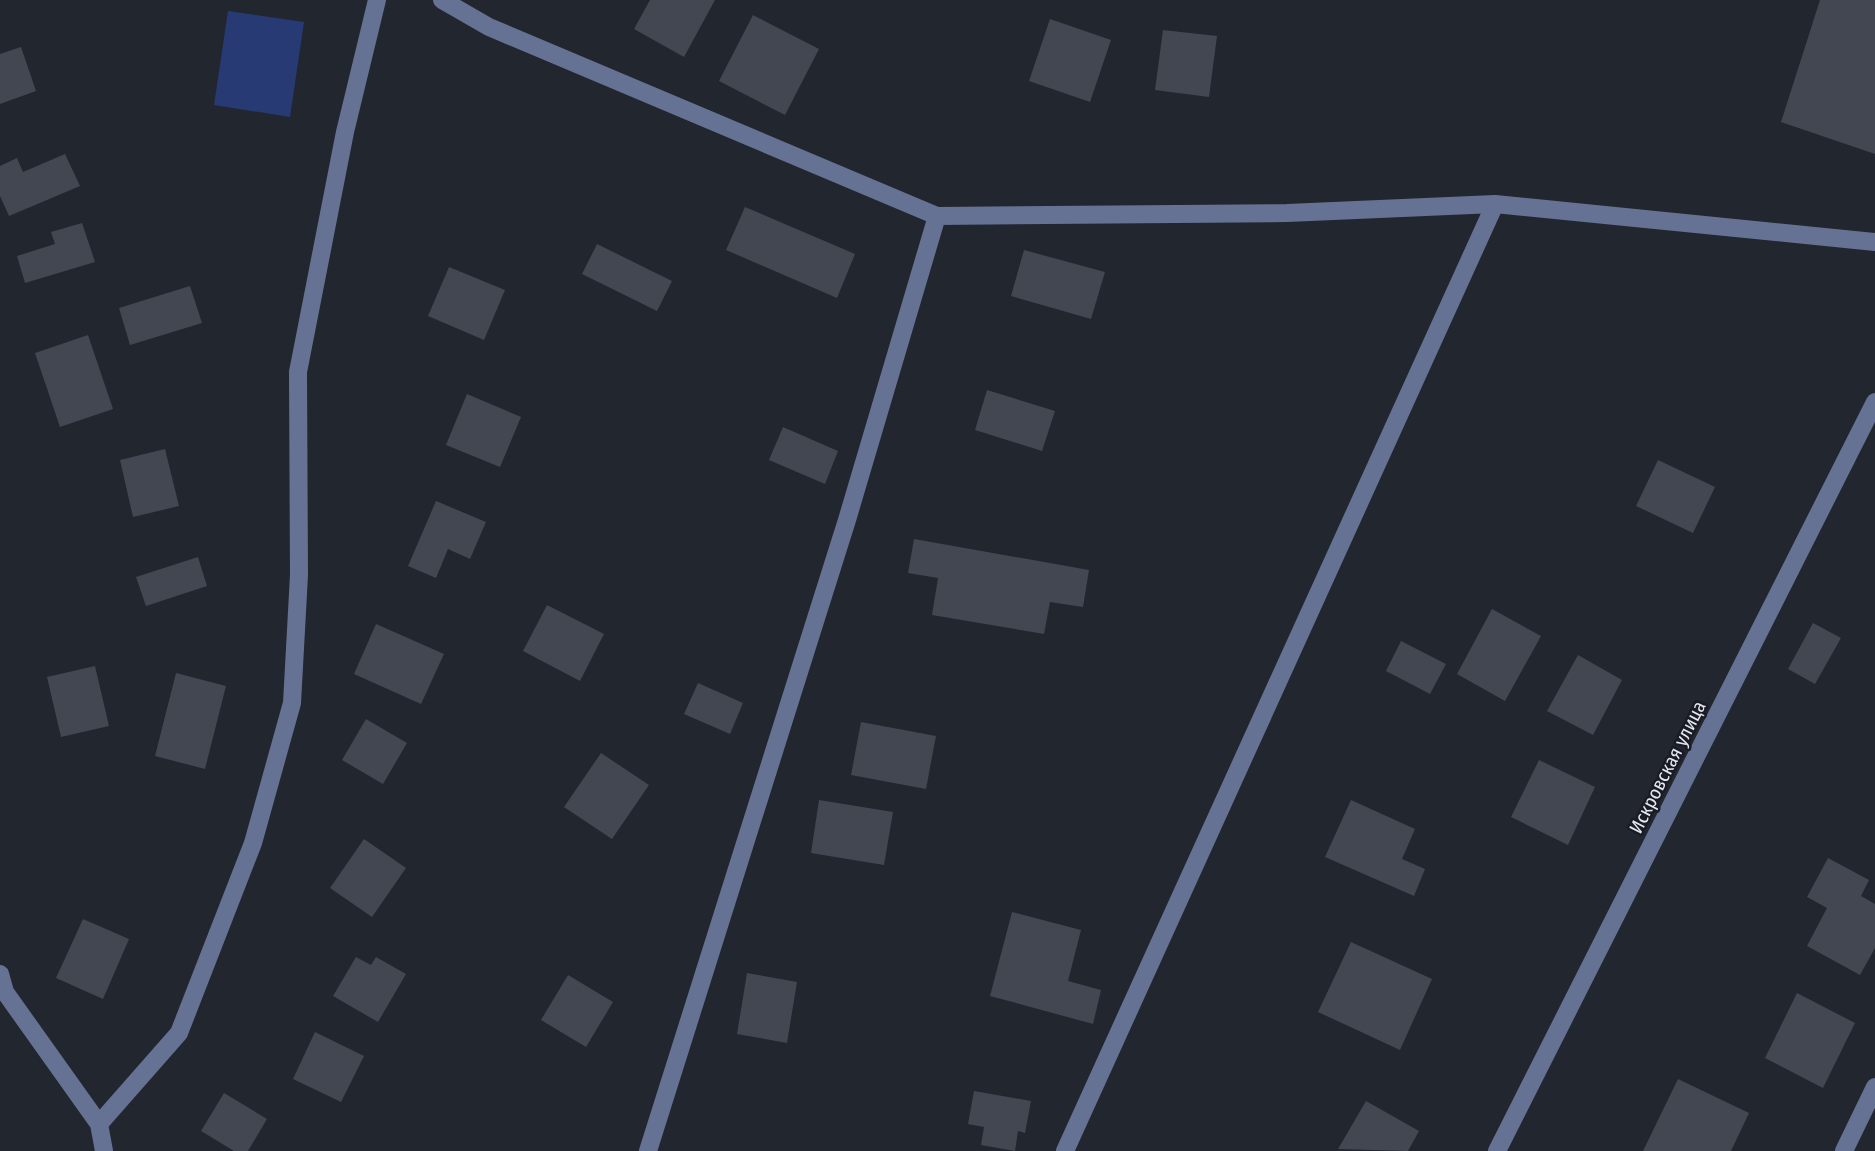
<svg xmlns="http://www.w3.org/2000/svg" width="1875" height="1151" viewBox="0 0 1875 1151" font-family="'Fira Sans Condensed',sans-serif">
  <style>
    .green { fill: #273a74 }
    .building { fill: #434751 }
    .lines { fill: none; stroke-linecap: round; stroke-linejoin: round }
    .minor { stroke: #657293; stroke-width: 18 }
    .labels { text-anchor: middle; stroke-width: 5; stroke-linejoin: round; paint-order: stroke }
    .street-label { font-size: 19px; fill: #e6e8ef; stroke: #191c25 }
  </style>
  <rect width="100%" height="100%" fill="#22262f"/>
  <path class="green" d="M228 11 304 22 290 117 214 105Z"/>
  <path class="building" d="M650 0H715L684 57 634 29Z
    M1820 0H1875V154L1781 122Z
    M753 15 819 49 785 115 719 81Z
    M1050 19 1111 40 1090 102 1029 81Z
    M1163 30 1217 36 1209 97 1155 90Z
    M21 47 36 91 0 104V54Z
    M65 154 80 186 9 216 0 196V166L17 158 23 172Z
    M745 207 855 254 837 298 726 250Z
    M82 223 95 262 25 283 17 256 55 244 51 232Z
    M597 244 672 281 657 311 582 274Z
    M1024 250 1105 272 1091 319 1011 296Z
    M449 267 505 290 484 340 428 316Z
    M190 286 202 323 130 345 119 308Z
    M88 335 113 409 60 427 35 353Z
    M987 390 1055 411 1042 451 975 430Z
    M467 394 521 417 500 467 446 445Z
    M783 427 838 451 825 484 769 460Z
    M165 449 179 506 133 517 120 460Z
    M1658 460 1715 487 1693 533 1636 506Z
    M436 501 486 522 470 559 448 549 436 578 408 566Z
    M914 539 1089 570 1083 607 1050 602 1044 634 932 615 938 578 908 573Z
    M198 557 207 586 146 606 136 577Z
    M547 605 604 634 580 681 523 651Z
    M1492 609 1541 636 1505 701 1457 674Z
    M1813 623 1841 638 1815 684 1788 669Z
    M376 624 444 654 421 704 354 674Z
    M1401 641 1446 664 1430 694 1386 671Z
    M1578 655 1622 680 1593 735 1547 711Z
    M95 666 109 726 61 737 47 677Z
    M176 673 226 686 205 769 155 756Z
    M698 683 743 703 730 734 684 714Z
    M366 719 407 743 383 784 342 760Z
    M861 722 936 736 926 789 851 775Z
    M601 753 649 785 612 839 564 807Z
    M1539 760 1595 787 1568 845 1511 817Z
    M819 800 893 812 884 865 811 853Z
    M1351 800 1415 829 1402 859 1425 869 1414 896 1325 857Z
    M364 839 406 868 372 917 330 888Z
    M1828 858 1869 880 1861 896 1875 904V948L1860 975 1807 946 1827 908 1807 897Z
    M1012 912 1081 930 1068 981 1101 990 1093 1024 990 996Z
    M83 919 129 939 103 999 56 978Z
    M1351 942 1432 979 1400 1050 1318 1012Z
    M356 957 371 965 376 957 406 974 378 1022 333 996Z
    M747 973 797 982 787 1043 737 1034Z
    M568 975 613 1002 586 1047 541 1020Z
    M1797 993 1855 1023 1823 1088 1765 1058Z
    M315 1032 364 1056 341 1102 293 1079Z
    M1678 1079 1749 1113 1731 1151H1643Z
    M974 1091 1031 1101 1025 1133 1018 1131 1015 1151 981 1145 984 1127 968 1124Z
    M224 1093 267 1119 248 1151H234L201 1131Z
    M1366 1101 1419 1131 1408 1151 1338 1149Z"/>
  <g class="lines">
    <path class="minor" d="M442 0 489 27 937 216 1287 213 1495 204 1875 242
      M0 974 5 992 99 1124
      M104 1151 99 1124 179 1033 253 843 292 703 299 575 298 372 345 132 377 0
      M648 1151 847 520 937 216
      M1065 1151 1495 204
      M1497 1151 1875 402
      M1844 1151 1875 1087"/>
  </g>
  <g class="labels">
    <g class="street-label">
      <text transform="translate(1667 767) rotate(-63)" y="7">Искровская улица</text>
    </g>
  </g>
</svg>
